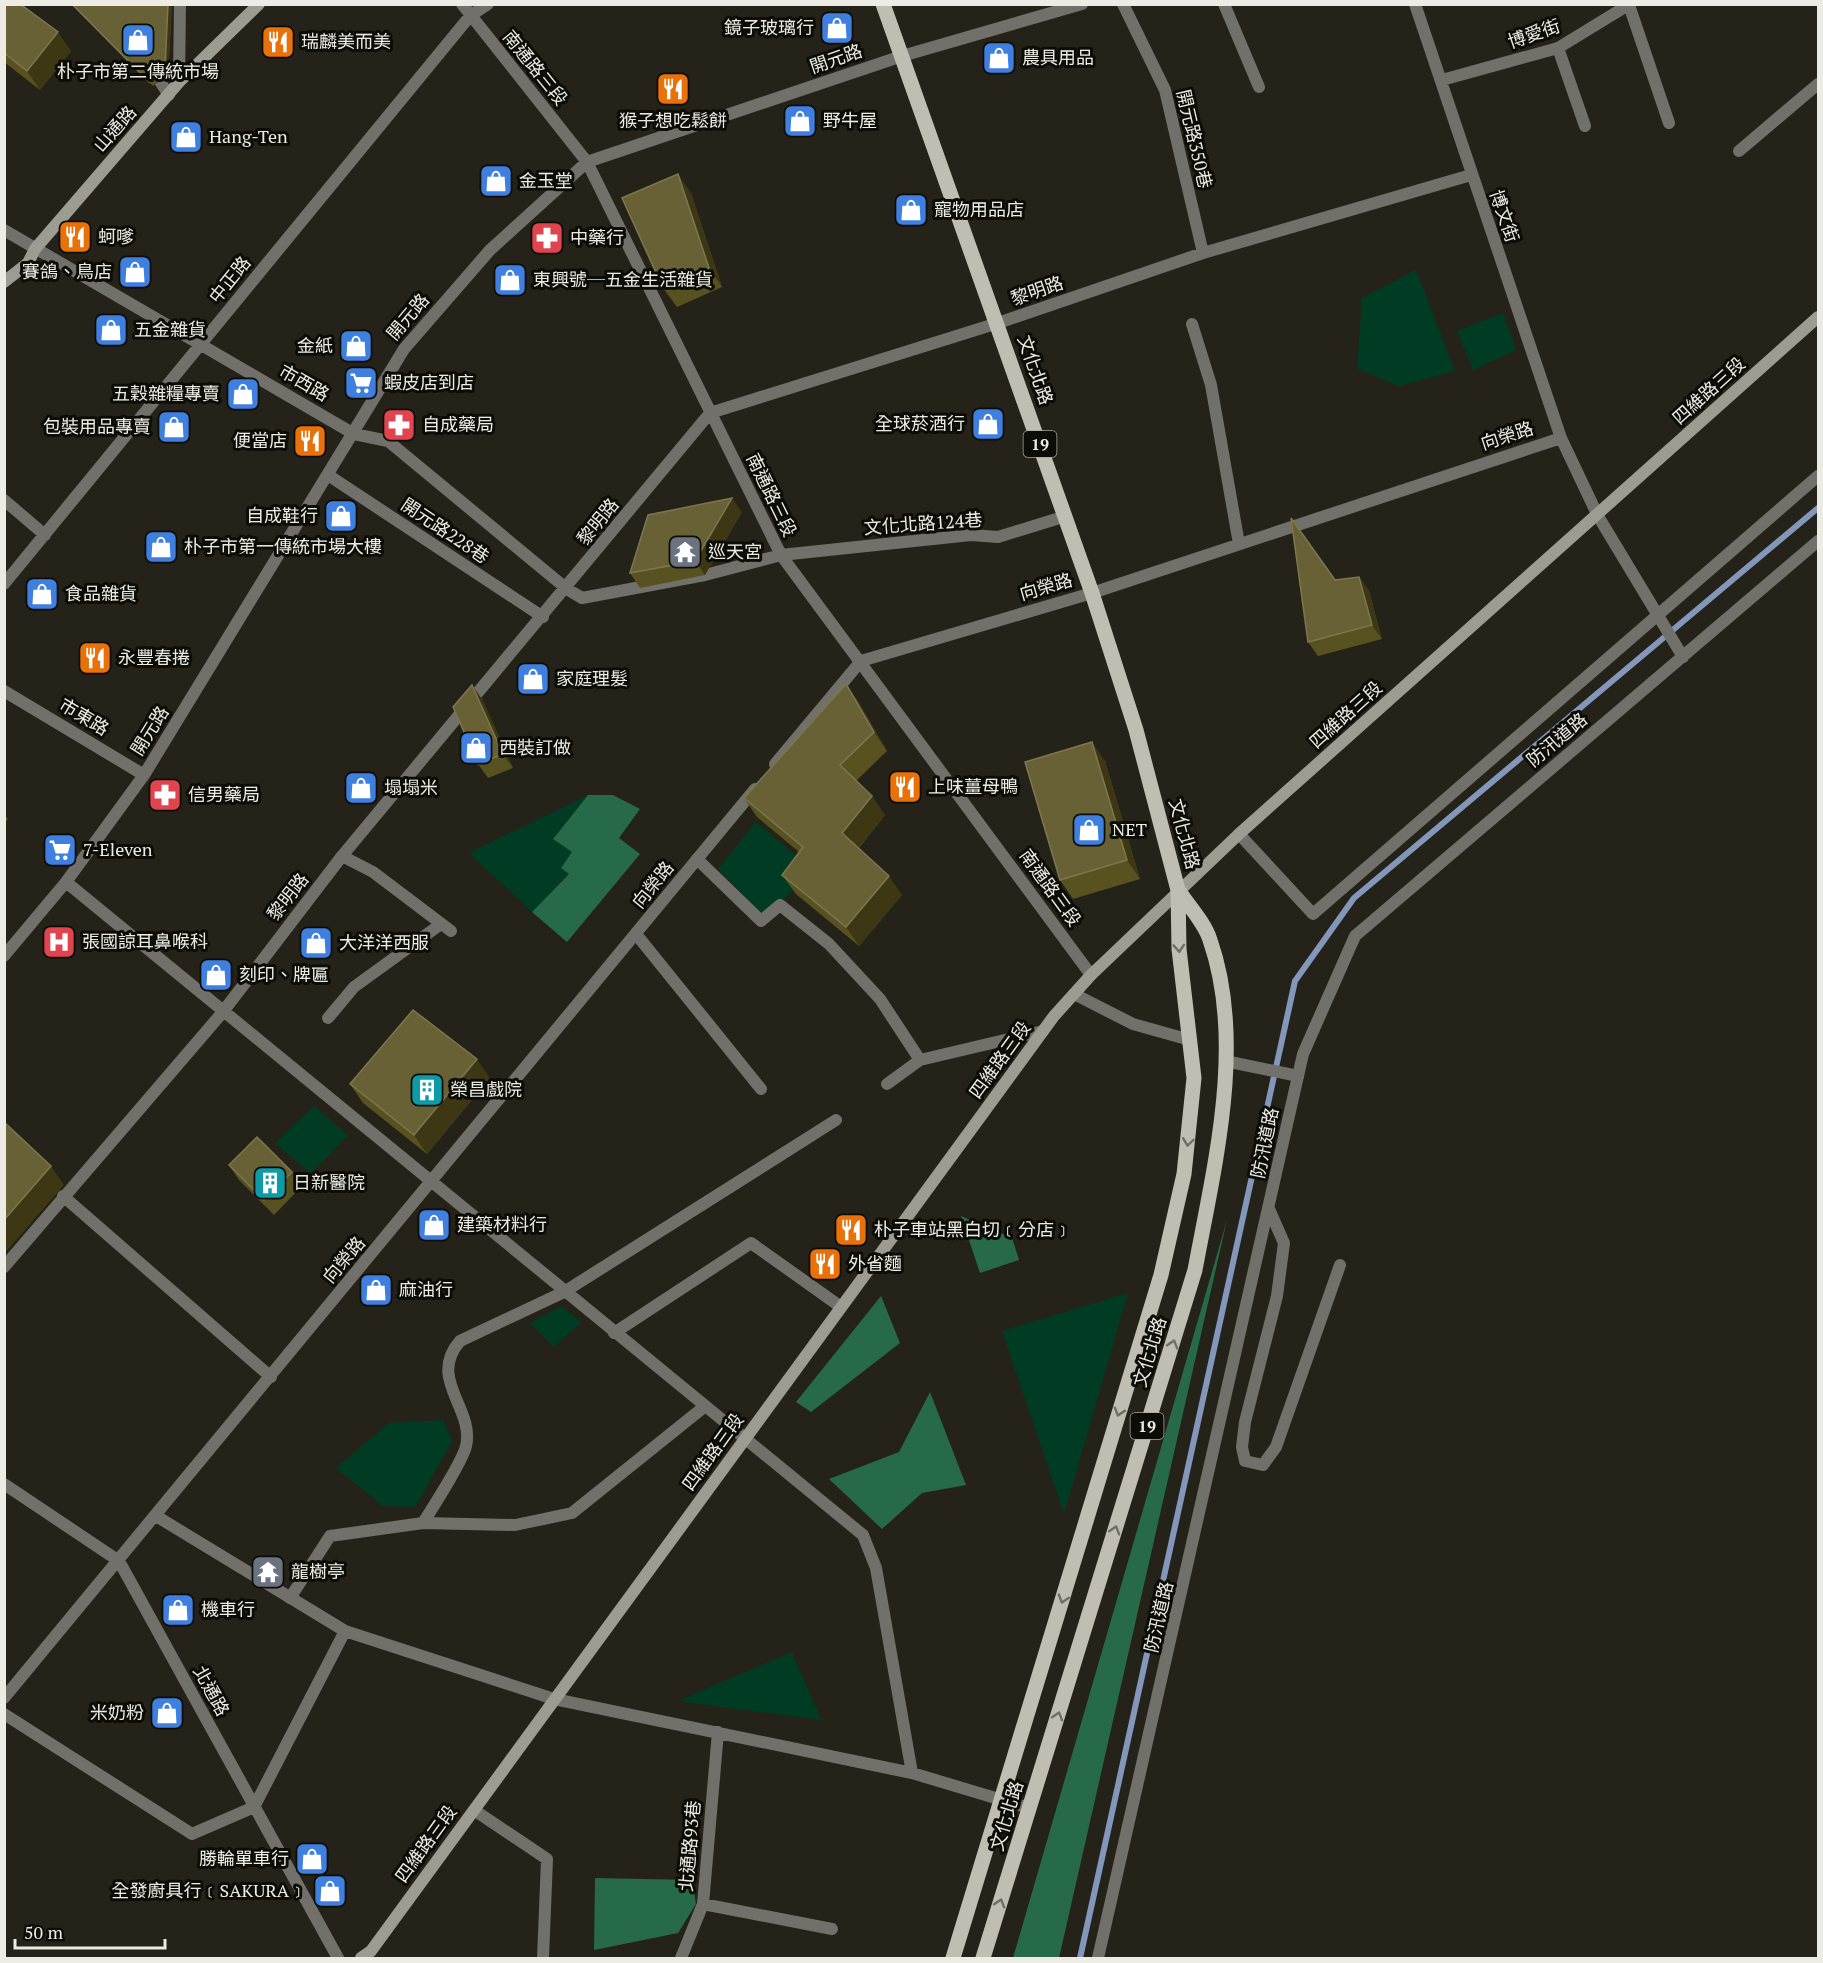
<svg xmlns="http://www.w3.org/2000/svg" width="1823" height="1963" viewBox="0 0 1823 1963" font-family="'PT Serif','Noto Sans TC',serif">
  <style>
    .green { fill: #003c23 }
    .forest { fill: #266a49 }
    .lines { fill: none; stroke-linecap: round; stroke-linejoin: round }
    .stream { stroke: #8297b9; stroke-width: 6 }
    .lane { stroke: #71706a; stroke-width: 12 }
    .street { stroke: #71706a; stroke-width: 12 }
    .secondary { stroke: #9d9c93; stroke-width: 12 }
    .primary { stroke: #c0beb2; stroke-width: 15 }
    .wall { fill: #585120 }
    .shaded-wall { fill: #3d3714 }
    .building { fill: #686135; stroke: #7d7750; stroke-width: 1.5 }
    .oneway { stroke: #6f6e66 }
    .labels { text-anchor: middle; stroke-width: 6; stroke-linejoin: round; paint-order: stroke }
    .shield { fill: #0d0d08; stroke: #a9a8a2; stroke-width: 1.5 }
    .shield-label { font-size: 16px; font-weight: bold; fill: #ecebe4 }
    .poi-label { font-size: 18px; fill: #ecebe4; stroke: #0d0d08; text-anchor: start }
    .street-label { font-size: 18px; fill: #ecebe4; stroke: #0d0d08 }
  </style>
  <rect width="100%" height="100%" fill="#252319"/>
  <path class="green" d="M1416 270 1455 371 1398 386 1357 368 1362 298Z
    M1503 313 1516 350 1473 370 1457 331Z
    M588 795 553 838 572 852 569 874 532 912 469 853Z
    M756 822 813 870 765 918 718 869Z
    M314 1106 348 1135 311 1174 275 1143Z
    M1128 1293 1064 1514 1002 1331Z
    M561 1306 581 1322 554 1347 530 1323Z
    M443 1420 452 1441 415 1507 383 1506 336 1468 389 1423Z
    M792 1652 821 1720 678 1701Z"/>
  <path class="forest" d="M588 795H613L640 809 619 838 640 854 567 942 532 912 569 874 561 868 572 852 553 839Z
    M961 1216 1012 1238 1019 1260 980 1273Z
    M1227 1220 1059 1958H1013Z
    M881 1296 900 1343 811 1412 796 1402Z
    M930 1392 966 1485 922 1493 882 1529 829 1479 899 1452Z
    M595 1878 692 1880 696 1904 678 1933 594 1950Z"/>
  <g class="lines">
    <path class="stream" d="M1080 1958 1295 981 1354 898 1818 508"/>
    <path class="lane" d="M1224 4 1259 87
      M1558 48 1585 126
      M1739 151 1818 84
      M328 475 543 617
      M1239 834 1313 914 1818 476
      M342 856 373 872 451 931
      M697 859 761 921 780 905 829 944 880 999 920 1060
      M636 934 761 1089
      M328 1018 354 987 441 924
      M1225 1061 1298 1076
      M887 1084 920 1060 1043 1031
      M1269 1209 1284 1243 1277 1296 1245 1422 1242 1447 1245 1461 1263 1465 1276 1447 1340 1265
      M614 1333 751 1243 841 1307
      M423 1523C433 1507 463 1461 466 1446 475 1409 427 1379 460 1341L564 1292 836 1120
      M290 1598 330 1536 423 1523 515 1525 572 1513 704 1407"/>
    <path class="street" d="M462 4 587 162 781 555 1091 975
      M1123 4 1165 90 1203 253
      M1415 4 1561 438 1598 516 1683 657
      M1629 5 1669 123
      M151 68 169 95
      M1442 80 1558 48 1630 4
      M179 82 180 4
      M4 230 354 434 388 441 567 589 582 598 705 575 781 555 971 535 998 537 1066 516
      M1192 324 1211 385 1239 544
      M4 500 45 535
      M4 584 470 16 488 4
      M4 691 144 775
      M775 764 861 661 1092 593 1561 438
      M66 882 863 1535 876 1568 912 1773
      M4 956 66 882 144 775 404 349 490 250 587 162 902 56 1082 4
      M1074 994 1133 1024 1190 1040
      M63 1196 271 1377
      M4 1267 222 1013 342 856 710 413 998 323 1203 253 1471 175
      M4 1484 119 1561 338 1958
      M156 1516 345 1631 554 1699 912 1773 1029 1808
      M4 1698 755 789
      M4 1714 192 1834 254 1807 345 1631
      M474 1810 547 1859 543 1958
      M703 1904 832 1929
      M681 1958 703 1904 718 1732
      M1098 1958 1303 1054 1355 936 1818 541"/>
    <path class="secondary" d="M4 282 28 263 35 249 179 82 259 4
      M361 1958 371 1951 1054 1016 1091 975 1239 834 1818 317"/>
    <path class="primary" d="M883 4 1092 593 1136 730 1178 890 1179 949 1194 1078 1184 1174 1161 1275 953 1958
      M983 1958 1195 1270C1214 1167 1246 1043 1210 940 1205 923 1188 905 1178 890"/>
  </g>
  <path class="wall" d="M4 4 71 51 40 90 4 62Z
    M71 4H172L168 75 153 86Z
    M691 193 722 287 677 307 663 288Z
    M742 512 705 575 640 588 630 573Z
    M1359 577 1369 591 1382 639 1318 656 1308 642Z
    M846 684 859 703 887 751 856 781 885 815 859 848 902 895 859 946 796 894 782 875 799 852 757 817 744 798Z
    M482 699 513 768 488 778 478 764Z
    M1105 761 1140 879 1073 899 1060 880Z
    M4 814 8 819 4 823Z
    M490 1078 427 1154 363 1103 350 1084Z
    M229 1165 292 1172 302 1186 274 1215 239 1180Z"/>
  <path class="shaded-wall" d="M168 4H172L168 75 165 70Z
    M58 32 71 51 40 90 27 71Z
    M678 174 691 193 722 287 709 268Z
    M732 498 742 512 705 575 695 561Z
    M1359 577 1369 591 1382 639 1372 625Z
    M846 684 859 703 887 751 874 732Z
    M472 685 482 699 513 768 503 754Z
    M1092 742 1105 761 1140 879 1127 860Z
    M872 796 885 815 855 852 842 833Z
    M889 876 902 895 859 946 846 927Z
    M477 1059 490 1078 427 1154 414 1135Z
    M51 1166 64 1185 4 1254V1220Z"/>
  <path class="building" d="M4 4H20L58 32 27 71 4 53Z
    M72 4H168L165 70 149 82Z
    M678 174 709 268 663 288 622 198Z
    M732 498 695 561 630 573 648 515Z
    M1291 518 1335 580 1359 577 1372 625 1308 642Z
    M846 684 874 732 840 765 872 796 842 833 889 876 846 927 782 875 803 847 744 798Z
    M472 685 503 754 478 764 453 707Z
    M1092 742 1127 860 1060 880 1025 762Z
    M413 1010 477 1059 414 1135 350 1084Z
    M4 1122 51 1166 4 1220Z
    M257 1137 292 1172 264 1200 229 1165Z"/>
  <defs><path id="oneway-chevron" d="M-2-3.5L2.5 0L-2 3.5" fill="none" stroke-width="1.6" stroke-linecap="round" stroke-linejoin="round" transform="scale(1.5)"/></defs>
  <g class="oneway">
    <use href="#oneway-chevron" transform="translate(1179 948) rotate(86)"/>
    <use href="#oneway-chevron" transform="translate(1188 1142) rotate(98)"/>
    <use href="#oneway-chevron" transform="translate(1173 1344) rotate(-73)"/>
    <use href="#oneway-chevron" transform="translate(1119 1412) rotate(107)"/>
    <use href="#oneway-chevron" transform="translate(1115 1530) rotate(-73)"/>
    <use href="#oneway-chevron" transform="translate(1063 1599) rotate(107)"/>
    <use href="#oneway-chevron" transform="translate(1058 1716) rotate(-73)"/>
    <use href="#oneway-chevron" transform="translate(1000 1903) rotate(-73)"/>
  </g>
  <defs>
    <symbol id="shop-square" viewBox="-11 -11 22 22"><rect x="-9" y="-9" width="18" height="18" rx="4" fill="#3f7fe0" stroke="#0d0d08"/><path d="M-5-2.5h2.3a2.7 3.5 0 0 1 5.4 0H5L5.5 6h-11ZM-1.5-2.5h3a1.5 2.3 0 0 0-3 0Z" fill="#fff"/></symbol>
    <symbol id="restaurant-square" viewBox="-11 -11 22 22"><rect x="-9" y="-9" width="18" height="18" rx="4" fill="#e8710a" stroke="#0d0d08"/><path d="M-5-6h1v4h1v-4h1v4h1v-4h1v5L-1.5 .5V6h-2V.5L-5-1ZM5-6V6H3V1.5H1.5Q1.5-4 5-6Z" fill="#fff"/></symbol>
    <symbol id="pharmacy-square" viewBox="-11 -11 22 22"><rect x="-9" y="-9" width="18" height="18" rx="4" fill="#e0444e" stroke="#0d0d08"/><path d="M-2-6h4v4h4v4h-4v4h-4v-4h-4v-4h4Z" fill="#fff"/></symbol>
    <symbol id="supermarket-square" viewBox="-11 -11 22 22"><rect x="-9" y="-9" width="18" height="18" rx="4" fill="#3f7fe0" stroke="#0d0d08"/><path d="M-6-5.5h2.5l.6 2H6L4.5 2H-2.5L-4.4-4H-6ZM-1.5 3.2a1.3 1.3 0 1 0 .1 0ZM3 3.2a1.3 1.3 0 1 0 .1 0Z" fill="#fff"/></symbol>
    <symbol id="temple-square" viewBox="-11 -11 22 22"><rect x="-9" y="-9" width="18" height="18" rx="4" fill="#6b7280" stroke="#0d0d08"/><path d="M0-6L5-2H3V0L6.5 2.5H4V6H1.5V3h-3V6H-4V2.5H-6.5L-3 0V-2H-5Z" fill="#fff"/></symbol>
    <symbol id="hospital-square" viewBox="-11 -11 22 22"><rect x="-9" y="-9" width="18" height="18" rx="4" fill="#e0444e" stroke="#0d0d08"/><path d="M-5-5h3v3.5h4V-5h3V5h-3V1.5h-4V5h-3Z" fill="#fff"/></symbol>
    <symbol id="building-square" viewBox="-11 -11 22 22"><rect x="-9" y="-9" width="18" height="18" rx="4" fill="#0f9aa8" stroke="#0d0d08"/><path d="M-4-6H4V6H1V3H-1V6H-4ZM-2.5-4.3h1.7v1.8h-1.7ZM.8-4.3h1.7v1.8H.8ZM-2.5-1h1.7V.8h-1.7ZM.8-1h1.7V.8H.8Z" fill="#fff"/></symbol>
  </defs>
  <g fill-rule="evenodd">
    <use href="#shop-square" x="818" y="9" width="38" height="38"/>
    <use href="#shop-square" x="119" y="21" width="38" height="38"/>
    <use href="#restaurant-square" x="259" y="23" width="38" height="38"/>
    <use href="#shop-square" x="980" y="39" width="38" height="38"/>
    <use href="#restaurant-square" x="654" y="70" width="38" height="38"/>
    <use href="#shop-square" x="781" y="102" width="38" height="38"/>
    <use href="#shop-square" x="167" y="118" width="38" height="38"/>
    <use href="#shop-square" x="477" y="162" width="38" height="38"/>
    <use href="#shop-square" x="892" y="191" width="38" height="38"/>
    <use href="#restaurant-square" x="56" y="218" width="38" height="38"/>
    <use href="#pharmacy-square" x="528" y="219" width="38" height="38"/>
    <use href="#shop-square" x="116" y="253" width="38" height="38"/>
    <use href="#shop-square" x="491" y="261" width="38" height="38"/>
    <use href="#shop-square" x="92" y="311" width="38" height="38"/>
    <use href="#shop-square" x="337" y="327" width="38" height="38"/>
    <use href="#supermarket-square" x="342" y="364" width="38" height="38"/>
    <use href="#shop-square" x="224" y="375" width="38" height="38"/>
    <use href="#shop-square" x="969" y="405" width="38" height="38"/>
    <use href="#pharmacy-square" x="380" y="406" width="38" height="38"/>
    <use href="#shop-square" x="155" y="408" width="38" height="38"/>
    <use href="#restaurant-square" x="291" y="422" width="38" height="38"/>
    <use href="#shop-square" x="322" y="497" width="38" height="38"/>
    <use href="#shop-square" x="142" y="528" width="38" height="38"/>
    <use href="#temple-square" x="666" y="533" width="38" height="38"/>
    <use href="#shop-square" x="23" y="575" width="38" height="38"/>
    <use href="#restaurant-square" x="76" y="639" width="38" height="38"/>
    <use href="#shop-square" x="514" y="660" width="38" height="38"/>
    <use href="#shop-square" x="457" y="729" width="38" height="38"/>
    <use href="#restaurant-square" x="886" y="768" width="38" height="38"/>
    <use href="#shop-square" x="342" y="769" width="38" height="38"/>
    <use href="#pharmacy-square" x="146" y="776" width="38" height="38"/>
    <use href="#shop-square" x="1070" y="811" width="38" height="38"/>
    <use href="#supermarket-square" x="41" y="831" width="38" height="38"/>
    <use href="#hospital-square" x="40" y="923" width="38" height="38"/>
    <use href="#shop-square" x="297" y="924" width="38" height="38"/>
    <use href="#shop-square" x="197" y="956" width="38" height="38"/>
    <use href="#building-square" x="408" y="1071" width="38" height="38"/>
    <use href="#building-square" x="251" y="1164" width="38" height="38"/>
    <use href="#shop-square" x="415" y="1206" width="38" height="38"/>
    <use href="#restaurant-square" x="832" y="1211" width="38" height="38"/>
    <use href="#restaurant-square" x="806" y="1245" width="38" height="38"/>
    <use href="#shop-square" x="357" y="1271" width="38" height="38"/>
    <use href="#temple-square" x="249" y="1553" width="38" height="38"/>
    <use href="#shop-square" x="159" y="1591" width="38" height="38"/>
    <use href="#shop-square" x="148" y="1694" width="38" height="38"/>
    <use href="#shop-square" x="293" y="1840" width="38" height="38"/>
    <use href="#shop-square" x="311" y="1872" width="38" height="38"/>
  </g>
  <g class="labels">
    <g class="shield">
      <rect x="1023.5" y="431" width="33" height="26" rx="4.5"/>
      <rect x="1130.5" y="1413" width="33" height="26" rx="4.5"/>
    </g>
    <g class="shield-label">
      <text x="1040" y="450">19</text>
      <text x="1147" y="1432">19</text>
    </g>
    <g class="poi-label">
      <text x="814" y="34" text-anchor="end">鏡子玻璃行</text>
      <text x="301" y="48">瑞麟美而美</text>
      <text x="1022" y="64">農具用品</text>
      <text x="138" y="78" text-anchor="middle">朴子市第二傳統市場</text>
      <text x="673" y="127" text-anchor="middle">猴子想吃鬆餅</text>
      <text x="823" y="127">野牛屋</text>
      <text x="209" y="143">Hang-Ten</text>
      <text x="519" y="187">金玉堂</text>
      <text x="934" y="216">寵物用品店</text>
      <text x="98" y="243">蚵嗲</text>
      <text x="570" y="244">中藥行</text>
      <text x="112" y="278" text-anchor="end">賽鴿、鳥店</text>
      <text x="533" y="286">東興號─五金生活雜貨</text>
      <text x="134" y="336">五金雜貨</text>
      <text x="333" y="352" text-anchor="end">金紙</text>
      <text x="384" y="389">蝦皮店到店</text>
      <text x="220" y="400" text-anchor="end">五穀雜糧專賣</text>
      <text x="965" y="430" text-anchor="end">全球菸酒行</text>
      <text x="422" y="431">自成藥局</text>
      <text x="151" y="433" text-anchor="end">包裝用品專賣</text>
      <text x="287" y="447" text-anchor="end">便當店</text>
      <text x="318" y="522" text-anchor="end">自成鞋行</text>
      <text x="184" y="553">朴子市第一傳統市場大樓</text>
      <text x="708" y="558">巡天宮</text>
      <text x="65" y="600">食品雜貨</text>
      <text x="118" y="664">永豐春捲</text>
      <text x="556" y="685">家庭理髮</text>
      <text x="499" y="754">西裝訂做</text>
      <text x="928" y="793">上味薑母鴨</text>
      <text x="384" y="794">塌塌米</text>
      <text x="188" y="801">信男藥局</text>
      <text x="1112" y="836">NET</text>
      <text x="83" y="856">7-Eleven</text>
      <text x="82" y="948">張國諒耳鼻喉科</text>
      <text x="339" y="949">大洋洋西服</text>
      <text x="239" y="981">刻印、牌匾</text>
      <text x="450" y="1096">榮昌戲院</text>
      <text x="293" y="1189">日新醫院</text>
      <text x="457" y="1231">建築材料行</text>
      <text x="874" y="1236">朴子車站黑白切﹝分店﹞</text>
      <text x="848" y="1270">外省麵</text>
      <text x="399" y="1296">麻油行</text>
      <text x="291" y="1578">龍樹亭</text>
      <text x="201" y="1616">機車行</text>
      <text x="144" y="1719" text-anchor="end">米奶粉</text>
      <text x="289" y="1865" text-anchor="end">勝輪單車行</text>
      <text x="307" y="1897" text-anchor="end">全發廚具行﹝SAKURA﹞</text>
    </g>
    <g class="street-label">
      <text transform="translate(1534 34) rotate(-19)" y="6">博愛街</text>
      <text transform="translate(836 59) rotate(-19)" y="6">開元路</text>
      <text transform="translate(535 68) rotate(51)" y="6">南通路三段</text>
      <text transform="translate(115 129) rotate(-49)" y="6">山通路</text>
      <text transform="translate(1194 139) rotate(77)" y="6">開元路350巷</text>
      <text transform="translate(1504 216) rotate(71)" y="6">博文街</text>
      <text transform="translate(230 280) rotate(-51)" y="6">中正路</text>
      <text transform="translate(1037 291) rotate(-19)" y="6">黎明路</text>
      <text transform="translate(408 317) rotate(-50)" y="6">開元路</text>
      <text transform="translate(1035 370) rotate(71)" y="6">文化北路</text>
      <text transform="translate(304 383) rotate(30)" y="6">市西路</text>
      <text transform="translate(1709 391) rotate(-42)" y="6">四維路三段</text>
      <text transform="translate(1507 436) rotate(-18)" y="6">向榮路</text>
      <text transform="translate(771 495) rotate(64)" y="6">南通路三段</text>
      <text transform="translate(598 522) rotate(-51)" y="6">黎明路</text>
      <text transform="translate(923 524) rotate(-4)" y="6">文化北路124巷</text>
      <text transform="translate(445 531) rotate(34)" y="6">開元路228巷</text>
      <text transform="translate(1046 587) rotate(-16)" y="6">向榮路</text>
      <text transform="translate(1346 715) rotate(-42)" y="6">四維路三段</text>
      <text transform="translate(84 717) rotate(31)" y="6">市東路</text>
      <text transform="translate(150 731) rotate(-58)" y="6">開元路</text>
      <text transform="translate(1557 740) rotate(-40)" y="6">防汛道路</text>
      <text transform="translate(1184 834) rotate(75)" y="6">文化北路</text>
      <text transform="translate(653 885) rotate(-51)" y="6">向榮路</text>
      <text transform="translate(1050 888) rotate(54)" y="6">南通路三段</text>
      <text transform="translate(288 897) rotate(-52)" y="6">黎明路</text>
      <text transform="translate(1000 1060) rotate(-54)" y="6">四維路三段</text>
      <text transform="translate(1265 1143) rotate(-78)" y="6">防汛道路</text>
      <text transform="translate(344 1260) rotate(-50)" y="6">向榮路</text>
      <text transform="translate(1150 1352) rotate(-73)" y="6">文化北路</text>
      <text transform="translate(713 1452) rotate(-54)" y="6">四維路三段</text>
      <text transform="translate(1159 1617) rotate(-77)" y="6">防汛道路</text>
      <text transform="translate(211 1691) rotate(61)" y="6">北通路</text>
      <text transform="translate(1007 1816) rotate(-73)" y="6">文化北路</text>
      <text transform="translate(426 1844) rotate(-54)" y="6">四維路三段</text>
      <text transform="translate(690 1846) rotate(-85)" y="6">北通路93巷</text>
    </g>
  </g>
  <rect width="1823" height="1963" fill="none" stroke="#ecebe4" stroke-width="12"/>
  <path d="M15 1939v9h150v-9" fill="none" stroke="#ecebe4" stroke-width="3"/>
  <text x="24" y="1939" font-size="18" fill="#ecebe4" stroke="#0d0d08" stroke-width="4.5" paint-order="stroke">50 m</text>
</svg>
